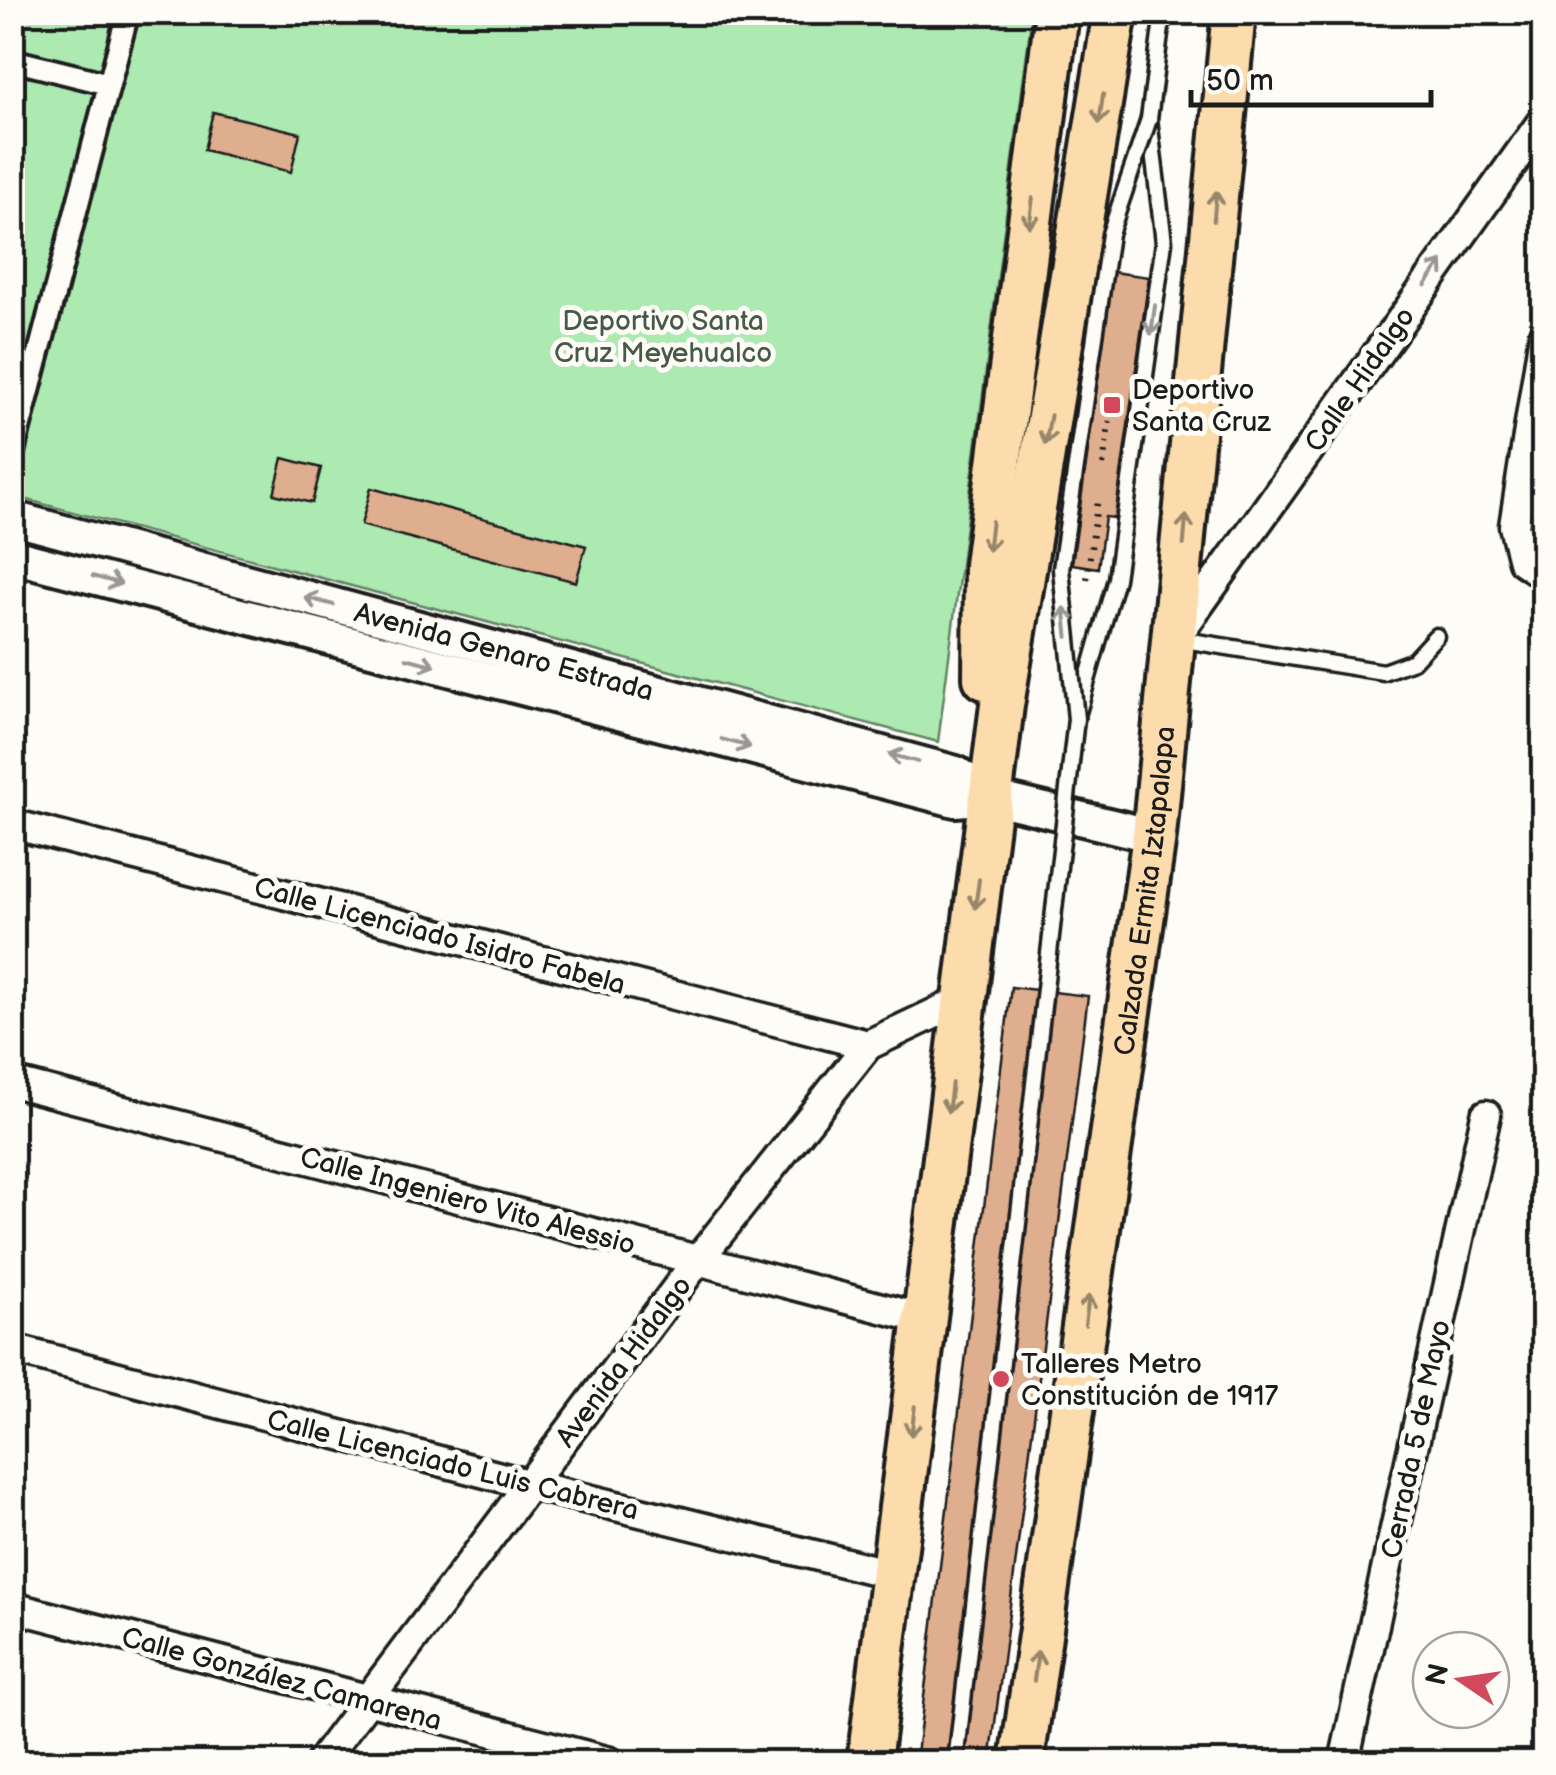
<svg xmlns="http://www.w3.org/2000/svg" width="1556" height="1775" viewBox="0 0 1556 1775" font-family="'Balsamiq Sans',sans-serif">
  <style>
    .green { fill: #aceab1; stroke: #648366; stroke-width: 2.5 }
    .building { fill: #deae8f; stroke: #1c1c1c; stroke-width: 2.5 }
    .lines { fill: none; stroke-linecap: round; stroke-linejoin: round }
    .service-casing { stroke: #1c1c1c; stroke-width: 21 }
    .pedestrian-casing { stroke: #1c1c1c; stroke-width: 28 }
    .minor-casing { stroke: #1c1c1c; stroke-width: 35 }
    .tertiary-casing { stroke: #1c1c1c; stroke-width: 40 }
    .primary-casing { stroke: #1c1c1c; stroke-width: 50 }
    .path { stroke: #1c1c1c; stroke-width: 6; stroke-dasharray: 2.5 8; stroke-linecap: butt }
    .service { stroke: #fdfcf7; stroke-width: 14 }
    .pedestrian { stroke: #fdfcf7; stroke-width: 20 }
    .minor { stroke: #fdfcf7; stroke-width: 28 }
    .tertiary { stroke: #fdfcf7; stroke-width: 32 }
    .primary { stroke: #fcdcac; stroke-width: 42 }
    .service-bridge-casing { stroke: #1c1c1c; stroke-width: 21; stroke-linecap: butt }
    .service-bridge { stroke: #fdfcf7; stroke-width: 14 }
    .oneway { stroke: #97866b }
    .oneway2 { stroke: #989794 }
    .poi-dot { fill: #d1495b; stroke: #fdfcf7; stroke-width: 4 }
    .labels { text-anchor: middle; stroke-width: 10; stroke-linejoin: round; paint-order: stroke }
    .park-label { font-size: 28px; fill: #475a49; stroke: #fdfcf7 }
    .street-label { font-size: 28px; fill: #1c1c1c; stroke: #fdfcf7 }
    .poi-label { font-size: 28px; fill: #1c1c1c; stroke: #fdfcf7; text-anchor: start }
  </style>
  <rect width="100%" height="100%" fill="#fdfcf7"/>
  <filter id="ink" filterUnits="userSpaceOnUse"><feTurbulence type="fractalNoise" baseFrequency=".01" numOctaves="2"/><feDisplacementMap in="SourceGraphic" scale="20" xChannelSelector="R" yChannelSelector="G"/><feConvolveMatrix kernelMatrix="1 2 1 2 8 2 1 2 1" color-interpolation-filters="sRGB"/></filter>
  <g filter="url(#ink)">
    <path class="green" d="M13 13H1032L938 742 13 496Z"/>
    <path class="building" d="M213 112 300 133 291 172 204 150Z
      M1113 272 1149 277 1115 518 1105 517 1098 568 1072 564Z
      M283 458 321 468 312 503 274 494Z
      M371 488 586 546 576 582 361 525Z
      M1011 987 1088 996 990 1762H916Z"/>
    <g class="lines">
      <defs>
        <path id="service" d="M1178 639 1383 672 1413 661 1436 636
          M1077 716 1116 579 1164 242 1149 119 1163 12"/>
        <path id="pedestrian" d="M12 60 109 84
          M12 456 128 12"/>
        <path id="minor" d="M1544 334 1514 526 1523 561 1544 575
          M1176 637 1544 119
          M12 824 868 1045
          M12 1082 924 1319
          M12 1349 531 1485 895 1575
          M12 1607 610 1762
          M321 1762 698 1260 868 1045 961 1001
          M1344 1762 1486 1115"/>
        <g id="tertiary">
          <path id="s1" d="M12 518 956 773 991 797"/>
          <path d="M12 556 955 800 991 797 1154 836"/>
        </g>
        <g id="primary">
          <path d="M985 678 986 565 1057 12"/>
          <path d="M869 1762 1002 705 1115 12"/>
          <path id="s2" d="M1022 1762 1154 836 1234 12"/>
        </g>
      </defs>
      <use href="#service" class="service-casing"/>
      <use href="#pedestrian" class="pedestrian-casing"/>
      <use href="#minor" class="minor-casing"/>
      <use href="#tertiary" class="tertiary-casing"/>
      <use href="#primary" class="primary-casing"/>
      <path class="path" d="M1103 465 1112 405
        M1087 579 1098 497"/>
      <use href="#service" class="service"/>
      <use href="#pedestrian" class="pedestrian"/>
      <use href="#minor" class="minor"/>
      <use href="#tertiary" class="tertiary"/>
      <use href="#primary" class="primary"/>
      <defs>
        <path id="service-bridge" d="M956 1762 1076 719 1061 569 1110 234 1149 119"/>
      </defs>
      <use href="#service-bridge" class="service-bridge-casing"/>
      <use href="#service-bridge" class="service-bridge"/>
    </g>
    <defs><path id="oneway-shaft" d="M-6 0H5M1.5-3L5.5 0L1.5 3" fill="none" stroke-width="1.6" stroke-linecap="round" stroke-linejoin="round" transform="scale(2.5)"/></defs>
    <g class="oneway">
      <use href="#oneway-shaft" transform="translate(1101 109) rotate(98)"/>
      <use href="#oneway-shaft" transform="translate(1215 206) rotate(-85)"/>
      <use href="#oneway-shaft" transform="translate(1031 213) rotate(97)"/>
      <use href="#oneway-shaft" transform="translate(1048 430) rotate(100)"/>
      <use href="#oneway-shaft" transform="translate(1185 530) rotate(-85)"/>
      <use href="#oneway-shaft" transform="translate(990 536) rotate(97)"/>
      <use href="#oneway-shaft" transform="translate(977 894) rotate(98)"/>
      <use href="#oneway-shaft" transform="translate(950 1098) rotate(97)"/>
      <use href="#oneway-shaft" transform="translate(1087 1310) rotate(-82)"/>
      <use href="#oneway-shaft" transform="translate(913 1421) rotate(97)"/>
      <use href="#oneway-shaft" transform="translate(1036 1666) rotate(-82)"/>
    </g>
    <g class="oneway2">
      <use href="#oneway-shaft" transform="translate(1434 273) rotate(-55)"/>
      <use href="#oneway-shaft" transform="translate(1153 320) rotate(98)"/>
      <use href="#oneway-shaft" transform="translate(107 580) rotate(15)"/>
      <use href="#oneway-shaft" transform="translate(319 601) rotate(-165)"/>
      <use href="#oneway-shaft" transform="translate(1066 622) rotate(-96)"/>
      <use href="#oneway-shaft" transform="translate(421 662) rotate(15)"/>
      <use href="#oneway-shaft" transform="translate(736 743) rotate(15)"/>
      <use href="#oneway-shaft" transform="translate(903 758) rotate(-165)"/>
    </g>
  </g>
  <g class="poi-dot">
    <rect x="1102" y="395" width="20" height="20" rx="5"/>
    <circle cx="1001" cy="1379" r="10"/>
  </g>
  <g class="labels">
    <g class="park-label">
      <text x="663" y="330">Deportivo Santa<tspan x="663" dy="32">Cruz Meyehualco</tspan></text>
    </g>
    <g class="street-label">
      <text transform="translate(1359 379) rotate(-55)" y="10">Calle Hidalgo</text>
      <text dy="10" stroke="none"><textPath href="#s1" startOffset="510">Avenida Genaro Estrada</textPath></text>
      <text dy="10" stroke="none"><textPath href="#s2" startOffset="880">Calzada Ermita Iztapalapa</textPath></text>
      <text transform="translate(440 935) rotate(15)" y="10">Calle Licenciado Isidro Fabela</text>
      <text transform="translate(468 1200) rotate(15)" y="10">Calle Ingeniero Vito Alessio</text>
      <text transform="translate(623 1361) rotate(-53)" y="10">Avenida Hidalgo</text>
      <text transform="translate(1415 1439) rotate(-78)" y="10">Cerrada 5 de Mayo</text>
      <text transform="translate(453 1464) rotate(14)" y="10">Calle Licenciado Luis Cabrera</text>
      <text transform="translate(282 1678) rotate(15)" y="10">Calle González Camarena</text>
    </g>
    <g class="poi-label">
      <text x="1132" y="399">Deportivo<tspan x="1132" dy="32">Santa Cruz</tspan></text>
      <text x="1021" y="1373">Talleres Metro<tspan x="1021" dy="32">Constitución de 1917</tspan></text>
    </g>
  </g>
  <rect width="1556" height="1775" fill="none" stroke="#fdfcf7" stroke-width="50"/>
  <rect x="25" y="25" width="1506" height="1725" fill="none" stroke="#1c1c1c" stroke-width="4" filter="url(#ink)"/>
  <g transform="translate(1461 1680) rotate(283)"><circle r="48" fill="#fdfcf7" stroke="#a3a29f" stroke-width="2.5"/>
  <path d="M0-8L18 38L0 25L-18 38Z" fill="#d1495b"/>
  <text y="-15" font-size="28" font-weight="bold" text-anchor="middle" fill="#1c1c1c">N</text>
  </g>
  <path d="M1191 90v15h240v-15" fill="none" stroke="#1c1c1c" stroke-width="5"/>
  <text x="1206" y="90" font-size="30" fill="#1c1c1c" stroke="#fdfcf7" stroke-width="8" paint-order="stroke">50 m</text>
</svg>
